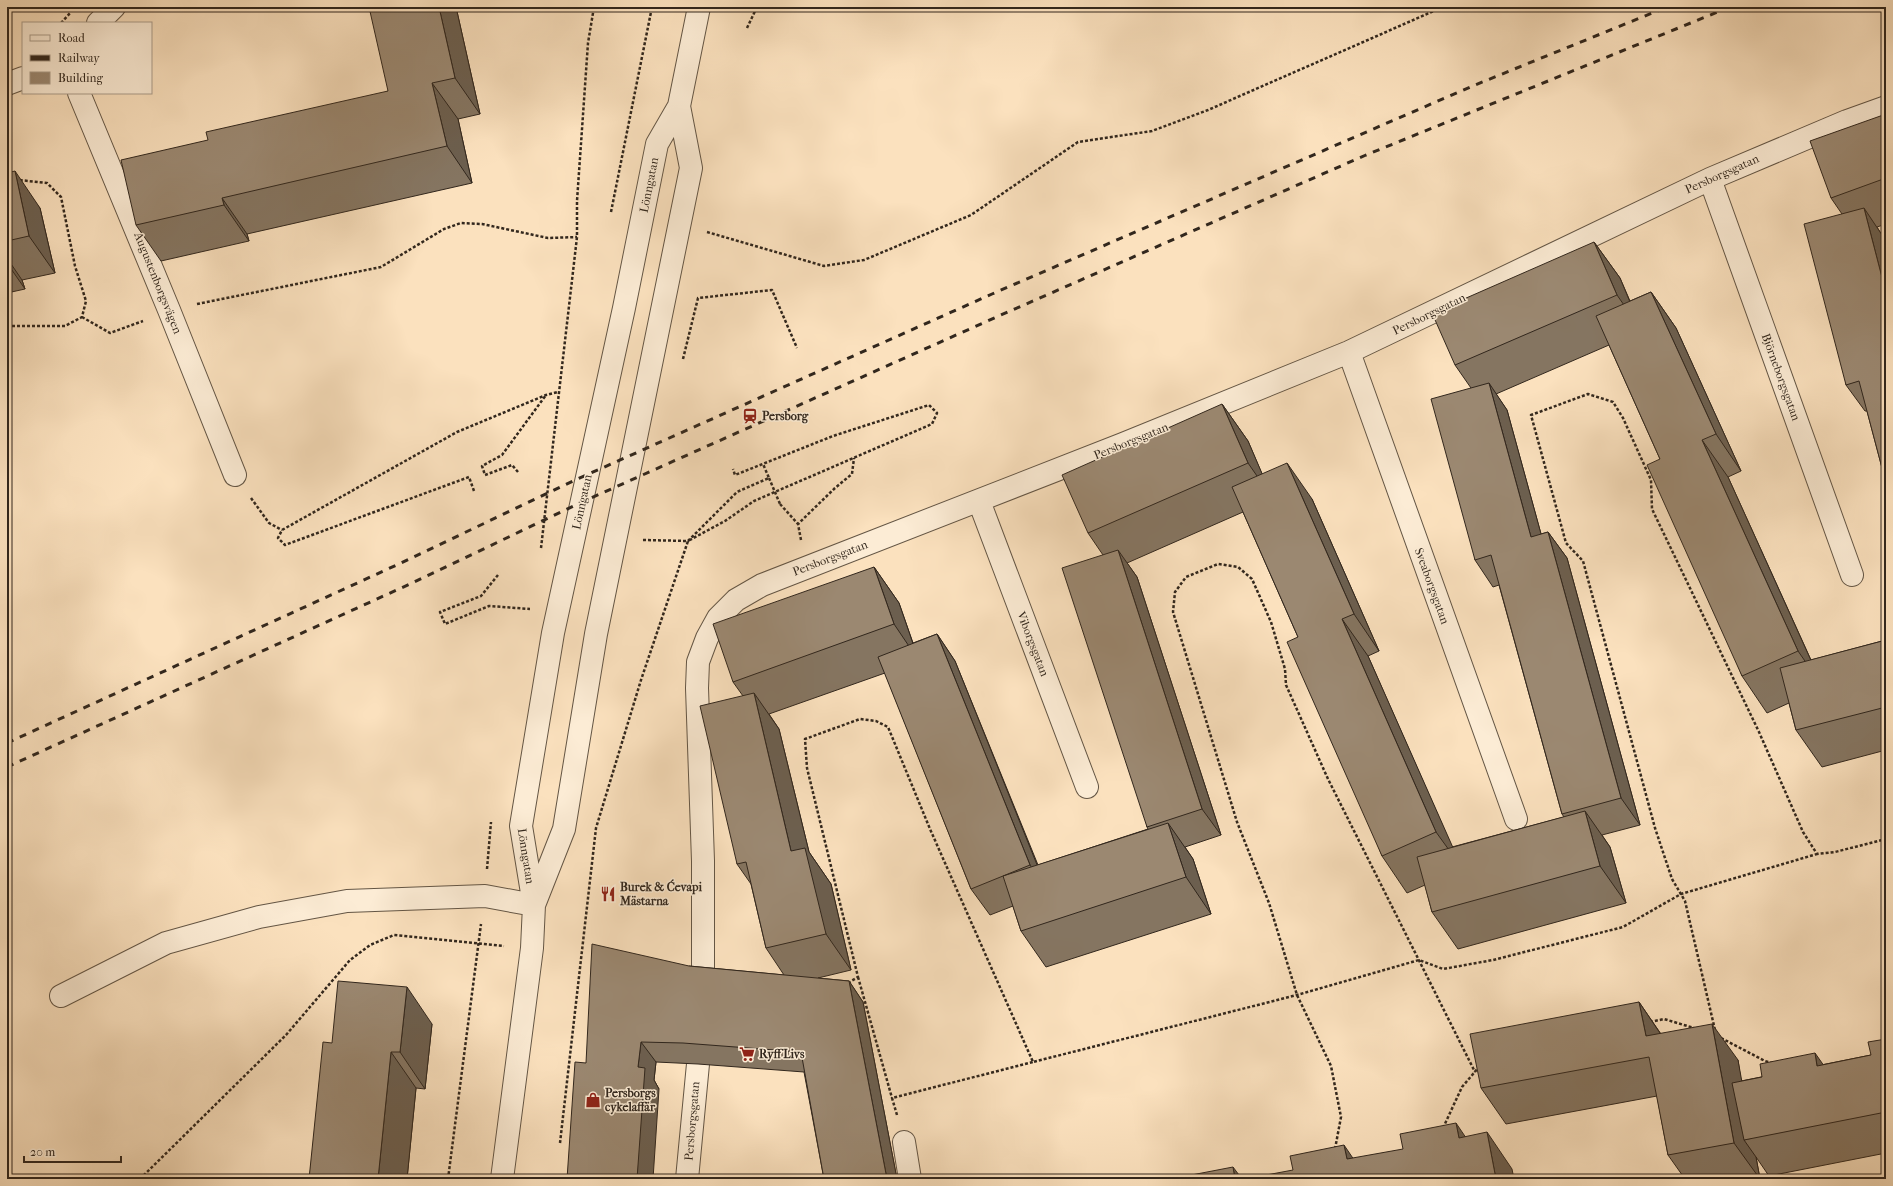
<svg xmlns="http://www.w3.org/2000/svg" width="1893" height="1186" viewBox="0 0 1893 1186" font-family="'IM FELL French Canon',serif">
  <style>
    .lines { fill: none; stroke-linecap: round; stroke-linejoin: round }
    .minor-casing { stroke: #645645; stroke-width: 24 }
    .path { stroke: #32271d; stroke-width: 2.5; stroke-dasharray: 3 2; stroke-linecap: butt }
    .minor { stroke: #fcecd5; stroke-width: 22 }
    .rail { stroke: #32271d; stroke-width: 3; stroke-dasharray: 7 7; stroke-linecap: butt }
    .path-bridge { stroke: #32271d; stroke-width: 2.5; stroke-dasharray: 3 2; stroke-linecap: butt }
    .wall { fill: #857561; stroke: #32271d }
    .shaded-wall { fill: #6c5f4f; stroke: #32271d }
    .building { fill: #9b8871; stroke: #32271d }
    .labels { text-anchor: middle; stroke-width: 3; stroke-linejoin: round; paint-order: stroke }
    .street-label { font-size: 12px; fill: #32271d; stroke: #fcecd5 }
    .poi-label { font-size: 12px; font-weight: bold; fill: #32271d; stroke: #fcecd5; text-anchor: start }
  </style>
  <rect width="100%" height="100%" fill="#fbe1be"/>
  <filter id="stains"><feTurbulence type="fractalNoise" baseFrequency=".005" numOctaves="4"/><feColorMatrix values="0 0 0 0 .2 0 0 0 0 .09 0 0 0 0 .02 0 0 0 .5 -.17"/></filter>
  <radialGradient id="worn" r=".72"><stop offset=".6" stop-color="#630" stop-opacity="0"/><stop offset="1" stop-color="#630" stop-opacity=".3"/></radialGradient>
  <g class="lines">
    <defs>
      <path id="minor" d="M98 23 114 7
        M7 84 23 78
        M79 93 169 310 235 475
        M1710 179 1852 575
        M1349 352 1516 819
        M979 501 1087 787
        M534 905 564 829 596 634 691 168 679 106
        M703 987V861L697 688 698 662 707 638 718 618 736 600 762 585 1123 444 1349 352 1710 179 1847 121 1886 107
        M61 996 166 943 259 917 347 901 485 896 534 905
        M904 1142 910 1179
        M502 1179 532 948 534 905 521 826 553 633 624 308 657 144 679 106 699 7
        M687 1179 698 1064"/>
    </defs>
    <use href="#minor" class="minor-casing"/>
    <path class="path" d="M757 9 765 7
      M61 23 71 12
      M747 28 757 7
      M611 212 652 7
      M707 232 824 266 864 260 971 215 1078 142 1152 131 1208 110 1443 7
      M197 304 381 267 444 229 461 223 482 224 548 238 577 237
      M82 317 110 333 143 321
      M7 326H65L82 317 86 301 75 266 61 197 47 183 19 180
      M683 359 698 298 772 290 797 348
      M518 472 512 465 485 475 482 466 502 455 546 395
      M474 491 469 477 285 545 278 538 282 530 457 432 546 395 558 392
      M251 498 269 523 282 530
      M780 504 798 524
      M643 540 688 541 737 492 769 478 763 464
      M801 540 798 524 835 488 852 474 854 458
      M541 548 577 237V201L588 43 594 7
      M498 575 481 596 440 612 445 624 489 606 530 609
      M487 869 491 822
      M858 977 892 1098
      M848 983 858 977 807 768 805 739 860 719 876 721 888 727 930 829 1033 1062 1297 995 1419 960 1443 969 1493 960 1623 927 1681 894 1817 854
      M1650 1022 1664 1019 1694 1028
      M1715 1030 1685 901 1672 879 1655 828 1583 561 1566 543 1531 415 1588 394 1613 402 1623 418 1651 480 1652 509 1759 732 1803 832 1817 854 1835 852 1886 839
      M1721 1038 1765 1061 1772 1063
      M897 1115 892 1098 1033 1062
      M1443 1128 1462 1087 1479 1067
      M560 1143 596 828 641 680 688 541 725 521 754 501 932 424 937 413 929 405 833 436 735 475 733 469
      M1335 1149 1341 1117 1331 1066 1297 995 1269 903 1237 822 1173 612 1175 592 1186 577 1218 564 1238 567 1252 579 1271 622 1285 669 1286 685 1328 779 1475 1072
      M140 1179 286 1035 350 960 370 945 394 935 504 946
      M448 1179 481 924"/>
    <use href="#minor" class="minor"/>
    <path class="rail" d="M7 743 401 563 573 481 992 294 1475 85 1667 7
      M7 767 410 584 582 502 1001 315 1366 155 1730 7"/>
    <path class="path-bridge" d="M769 478 780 504"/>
  </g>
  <path class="wall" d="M456 7 480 114 458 119 472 183 247 234 249 241 161 261 136 225 388 91Z
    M1886 114V224L1877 227 1882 235 1886 249V483L1867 411H1865L1846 385 1842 214 1831 198Z
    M7 173 40 208 55 273 22 280 25 289 7 293Z
    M1594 242 1620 278 1630 301 1651 292 1676 328 1741 471 1728 477 1811 660 1886 640V750L1822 767 1796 730 1789 703 1767 713 1742 676 1660 459 1609 345 1496 394 1507 410 1541 534 1548 532 1567 558 1640 825 1602 835 1610 847 1626 903 1458 949 1432 912 1425 885 1407 893 1382 856 1298 637 1243 512 1127 563 1137 577 1221 835 1185 847 1193 859 1211 914 1046 967 1021 931 1013 906 990 915 971 889 885 673 769 714 779 729 809 852 831 884 851 970 818 978 849 981 863 1002 897 1179H824L804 1072 698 1064 656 1062 654 1080 659 1089 586 1063 689 966 784 975 766 948 751 884 737 864 743 696 733 682 874 567 899 603 913 643 937 634 955 661 1038 865 1148 829 1147 827 1103 555 1088 533 1222 404 1248 441 1262 474 1312 499 1379 651 1368 656 1452 847 1564 817 1562 814 1499 585 1493 587 1475 560 1471 388 1455 365Z
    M1639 1002 1661 1034 1738 1060 1741 1081 1871 1055 1886 1039V1153L1769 1176 1756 1157 1760 1179H1685L1668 1155 1657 1096 1506 1124 1481 1088Z
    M432 1024 425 1089 416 1088 407 1179H309L332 1043Z"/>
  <path class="shaded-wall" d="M439 7H456L480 114 455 78Z
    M432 83 458 119 472 183 447 146Z
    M15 171 40 208 55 273 29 236Z
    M222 198 247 234 249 241 224 205Z
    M1864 208 1882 235 1886 249V293Z
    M1594 242 1620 278 1642 331 1617 295Z
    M7 258 22 280 25 289 7 263Z
    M1651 292 1676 328 1741 471 1716 434Z
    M1489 383 1507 410 1549 563 1531 537Z
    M1222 404 1248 441 1273 499 1248 463Z
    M1702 440 1728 477 1823 687 1798 651Z
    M1287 463 1312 499 1379 651 1354 614Z
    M1548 532 1567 558 1640 825 1621 798Z
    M1118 550 1137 577 1221 835 1202 809Z
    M874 567 899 603 919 661 894 624Z
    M1342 619 1368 656 1462 868 1436 832Z
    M937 634 955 661 1048 892 1030 865Z
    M754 693 779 729 809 852 831 884 851 970 826 934 791 851Z
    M1585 811 1610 847 1626 903 1600 866Z
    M1168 823 1193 859 1211 914 1186 877Z
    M849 981 863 1002 897 1179H887Z
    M407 987 432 1024 425 1089 400 1052Z
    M1639 1002 1664 1039 1646 1036Z
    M1712 1024 1738 1060 1752 1138 1744 1140 1756 1157 1760 1179 1734 1143Z
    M641 1042 656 1062 654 1080 659 1089 653 1179H637L638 1067Z
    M391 1052 416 1088 407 1179H378Z
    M1815 1053 1841 1090 1817 1066Z
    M1456 1123 1481 1160 1459 1138Z
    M1487 1132 1512 1169 1514 1179H1496Z
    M1344 1145 1367 1179 1347 1159Z
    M1233 1167 1242 1179H1235Z"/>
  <path class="building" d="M369 7H439L455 78 432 83 447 146 222 198 224 205 136 225 121 160 208 140 206 132 388 91Z
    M1886 114V178L1831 198 1810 141Z
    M15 171 29 236 7 241V173Z
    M1864 208 1886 293V483L1859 381 1846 385 1804 224Z
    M1594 242 1617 295 1455 365 1432 313Z
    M1651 292 1716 434 1702 440 1798 651 1742 676 1647 465 1660 459 1596 316Z
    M1489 383 1531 537 1548 532 1621 798 1562 814 1491 555 1475 560 1431 399Z
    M1222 404 1248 463 1088 533 1062 475Z
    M1287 463 1354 614 1342 619 1436 832 1382 856 1287 642 1298 637 1232 487Z
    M1118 550 1202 809 1147 827 1062 568Z
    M874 567 894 624 733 682 713 624Z
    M937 634 1030 865 971 889 878 657Z
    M1886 640V707L1796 730 1780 668Z
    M754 693 791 851 805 848 826 934 766 948 746 862 737 864 700 706Z
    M1585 811 1600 866 1432 912 1417 857Z
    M1168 823 1186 877 1021 931 1003 876Z
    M592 944 689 966 849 981 887 1179H824L801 1052 683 1043 641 1042 638 1067 645 1068 637 1179H567L575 1062 586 1063Z
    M338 981 407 987 400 1052H391L378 1179H309L323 1042 332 1043Z
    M1639 1002 1646 1036 1712 1024 1734 1143 1668 1155 1649 1057 1481 1088 1470 1034Z
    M1886 1039V1112L1744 1140 1732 1083 1762 1077 1760 1064 1815 1053 1817 1066 1871 1055 1868 1042Z
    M1456 1123 1459 1138 1487 1132 1496 1179H1245L1293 1170 1290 1156 1344 1145 1347 1159 1403 1149 1400 1134Z
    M1233 1167 1235 1179H1181V1177Z"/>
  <defs>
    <symbol id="station-bare" viewBox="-9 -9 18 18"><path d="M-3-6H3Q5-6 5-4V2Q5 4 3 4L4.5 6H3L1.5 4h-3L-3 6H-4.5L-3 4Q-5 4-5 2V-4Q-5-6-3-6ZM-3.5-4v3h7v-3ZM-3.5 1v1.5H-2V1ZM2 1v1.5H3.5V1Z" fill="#8f2418" stroke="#fcecd5" stroke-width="2.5" paint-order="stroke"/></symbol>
    <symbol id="restaurant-bare" viewBox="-9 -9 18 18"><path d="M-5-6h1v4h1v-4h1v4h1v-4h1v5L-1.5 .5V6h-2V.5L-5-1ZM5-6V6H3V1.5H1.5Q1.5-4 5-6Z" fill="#8f2418" stroke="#fcecd5" stroke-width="2.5" paint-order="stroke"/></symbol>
    <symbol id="supermarket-bare" viewBox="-9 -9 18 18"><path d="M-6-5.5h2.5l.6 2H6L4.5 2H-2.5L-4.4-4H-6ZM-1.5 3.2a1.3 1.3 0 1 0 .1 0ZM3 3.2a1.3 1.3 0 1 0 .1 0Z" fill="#8f2418" stroke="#fcecd5" stroke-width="2.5" paint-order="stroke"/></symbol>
    <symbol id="shop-bare" viewBox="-9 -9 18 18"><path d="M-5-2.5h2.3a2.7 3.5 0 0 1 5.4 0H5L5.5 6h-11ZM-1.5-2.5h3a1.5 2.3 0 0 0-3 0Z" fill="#8f2418" stroke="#fcecd5" stroke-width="2.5" paint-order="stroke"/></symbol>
  </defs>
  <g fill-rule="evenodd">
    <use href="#station-bare" x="739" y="405" width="22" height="22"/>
    <use href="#restaurant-bare" x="597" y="883" width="22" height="22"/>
    <use href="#supermarket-bare" x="736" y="1043" width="22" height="22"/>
    <use href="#shop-bare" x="582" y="1089" width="22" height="22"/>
  </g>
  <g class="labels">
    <g class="street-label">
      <text transform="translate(1722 174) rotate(-24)" y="4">Persborgsgatan</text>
      <text transform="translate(649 185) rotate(-79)" y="4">Lönngatan</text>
      <text transform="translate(158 283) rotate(68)" y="4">Augustenborgsvägen</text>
      <text transform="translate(1429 314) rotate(-26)" y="4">Persborgsgatan</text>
      <text transform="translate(1781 377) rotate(70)" y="4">Björneborgsgatan</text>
      <text transform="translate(1131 441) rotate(-22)" y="4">Persborgsgatan</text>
      <text transform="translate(582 502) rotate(-78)" y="4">Lönngatan</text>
      <text transform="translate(830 558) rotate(-21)" y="4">Persborgsgatan</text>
      <text transform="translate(1432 586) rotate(70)" y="4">Sveaborgsgatan</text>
      <text transform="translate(1033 644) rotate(69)" y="4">Viborgsgatan</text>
      <text transform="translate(526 856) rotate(81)" y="4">Lönngatan</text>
      <text transform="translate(692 1121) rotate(-85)" y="4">Persborgsgatan</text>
    </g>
    <g class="poi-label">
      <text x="762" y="420">Persborg</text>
      <text x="620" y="891">Burek &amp; Ćevapi<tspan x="620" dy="14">Mästarna</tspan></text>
      <text x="759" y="1058">Ryff Livs</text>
      <text x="605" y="1097">Persborgs<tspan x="605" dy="14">cykelaffär</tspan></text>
    </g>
  </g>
  <rect width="1893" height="1186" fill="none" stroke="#fbe1be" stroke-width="24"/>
  <rect x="8" y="8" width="1877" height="1170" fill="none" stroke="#32271d" stroke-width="2"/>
  <rect x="12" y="12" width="1869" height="1162" fill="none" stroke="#32271d"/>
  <rect x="22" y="22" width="130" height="72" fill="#fcecd5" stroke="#ab9d8b"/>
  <rect x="30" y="35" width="20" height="6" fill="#fcecd5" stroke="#ab9d8b"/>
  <text x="58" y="42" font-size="12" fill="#32271d">Road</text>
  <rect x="30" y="55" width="20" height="6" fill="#32271d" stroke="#ab9d8b"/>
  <text x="58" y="62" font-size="12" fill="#32271d">Railway</text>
  <rect x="30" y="72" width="20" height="12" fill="#9b8871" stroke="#ab9d8b"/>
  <text x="58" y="82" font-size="12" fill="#32271d">Building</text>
  <path d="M24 1156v6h97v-6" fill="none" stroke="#32271d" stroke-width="2"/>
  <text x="30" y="1156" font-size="12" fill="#32271d" stroke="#fcecd5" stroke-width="3" paint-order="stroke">20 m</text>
  <rect width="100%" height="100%" filter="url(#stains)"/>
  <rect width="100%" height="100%" fill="url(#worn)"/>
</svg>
